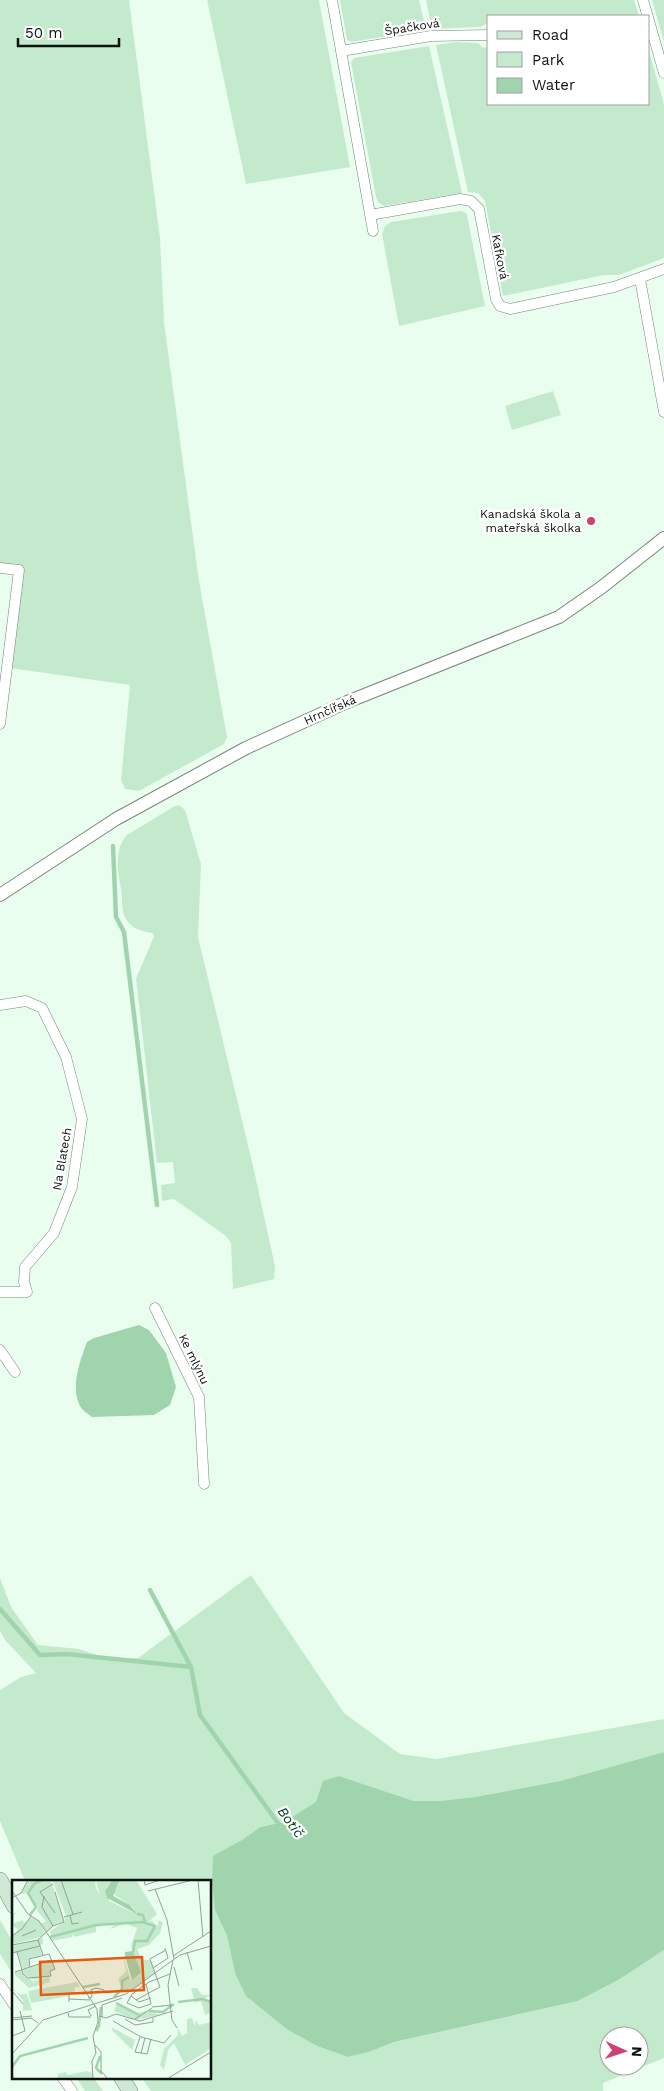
<svg xmlns="http://www.w3.org/2000/svg" width="664" height="2091" viewBox="0 0 664 2091" font-family="'Work Sans',sans-serif">
  <style>
    .green { fill: #c4eacd; fill-rule: evenodd }
    .water { fill: #a0d4ad }
    .lines { fill: none; stroke-linecap: round; stroke-linejoin: round }
    .stream { stroke: #a0d4ad; stroke-width: 4.5 }
    .minor-casing { stroke: #748678; stroke-width: 11 }
    .tertiary-casing { stroke: #748678; stroke-width: 14 }
    .secondary-casing { stroke: #748678; stroke-width: 16 }
    .minor { stroke: #fff; stroke-width: 10 }
    .tertiary { stroke: #fff; stroke-width: 12 }
    .secondary { stroke: #cfe8d6; stroke-width: 15 }
    .poi-dot { fill: #cd4175; stroke: #fff; stroke-width: 2 }
    .labels { text-anchor: middle; stroke-width: 4.5; stroke-linejoin: round; paint-order: stroke }
    .street-label { font-size: 12px; fill: #0d130e; stroke: #fff }
    .poi-label { font-size: 12px; fill: #0d130e; stroke: #fff; text-anchor: end }
    .water-label { font-size: 14px; font-style: italic; fill: #054320; stroke: #fff }
    .inset-river { fill: none; stroke: #a0d4ad; stroke-width: 2.5 }
    .inset-road { fill: none; stroke: #92a095; stroke-width: 1 }
    .view { fill: #e8590c; fill-opacity: 0.15; stroke: #e8590c; stroke-width: 2.5 }
    .inset-edge { fill: none; stroke: #0d130e; stroke-width: 2.5 }
  </style>
  <rect width="100%" height="100%" fill="#eafeef"/>
  <path class="green" d="M0 0H129L160 238 164 322 199 581 227 737 224 744 139 791 125 789 121 780 130 685 10 668 22 577 0 564Z
    M207 0H319L350 167 246 184Z
    M340 0H419L426 30 351 42 347 40Z
    M426 0H634L639 16H488V23L480 27 432 29Z
    M652 0H664V42Z
    M457 42 478 43 482 47 488 48V104H648V48L664 104V258L619 275H604L503 296 485 201 478 193 468 192 436 45Z
    M429 46 462 193 384 206 378 202 376 197 351 62 354 58Z
    M460 211 465 212 467 215 485 306 399 326 382 234 385 226 391 222Z
    M553 391 561 415 512 430 505 406Z
    M179 805 185 810 201 864 198 937 253 1166 275 1266 274 1279 233 1289 231 1243 226 1236 174 1199 162 1201 161 1185 175 1183 173 1162 157 1163 136 979 154 936 152 933C140 931 129 928 124 915 122 910 122 901 122 895 119 876 112 851 127 835L173 807Z
    M251 1575 344 1713 400 1754 437 1759 664 1719V1752L560 1781 475 1797 439 1801H414L339 1776 317 1802 284 1822 260 1827 242 1840 215 1910 227 1936 235 1973 288 2030 317 2046 349 2057 369 2052 394 2042 578 2001 620 1979 664 1950V2058L603 2083V2091H151L141 2077H210V1881H25L0 1821V1690L21 1677 36 1673 5 1640 0 1631V1578L11 1607 38 1645 79 1649 109 1659 138 1658ZM609 2036H639V2066H609Z
    M0 1920 14 1944V1976L0 1954Z
    M76 2077H93L103 2091H85Z"/>
  <path class="water" d="M139 1325 149 1330 166 1353 176 1387 170 1405 154 1415 92 1417C88 1414 82 1410 80 1406 70 1387 80 1361 87 1342L94 1338Z
    M664 1752V1950L620 1979 578 2001 394 2042 369 2052 348 2057 317 2046 288 2030 246 1996 235 1973 227 1936 215 1910 212 1882 213 1856 242 1840 260 1827 284 1822 316 1802 323 1781 339 1776 414 1801H439L475 1797 560 1781Z"/>
  <g class="lines">
    <path class="stream" d="M113 846 116 917 124 932 157 1205
      M150 1590 191 1667
      M0 1609 40 1655 66 1654 191 1667 200 1715 280 1826"/>
    <defs>
      <path id="minor" d="M332 0 373 231
        M643 0 664 73
        M341 51 431 36 488 35
        M370 215 460 199 471 201 479 209 496 299 500 306 510 309 614 287 664 269
        M640 279 664 412
        M0 568 19 570 0 724
        M0 1005 26 1001 42 1008 66 1057 82 1119 72 1187 54 1233 25 1267 24 1282 27 1292H0
        M155 1308 199 1397 204 1484
        M0 1350 15 1372
        M0 1984 14 2005
        M62 2077 72 2091"/>
      <path id="tertiary" d="M0 895 116 819 246 748 347 702 559 617 602 587 664 538"/>
      <path id="secondary" d="M0 1880 14 1906
        M121 2077 130 2091"/>
    </defs>
    <use href="#minor" class="minor-casing"/>
    <use href="#tertiary" class="tertiary-casing"/>
    <use href="#secondary" class="secondary-casing"/>
    <use href="#minor" class="minor"/>
    <use href="#tertiary" class="tertiary"/>
    <use href="#secondary" class="secondary"/>
  </g>
  <circle class="poi-dot" cx="591" cy="521" r="5"/>
  <g class="labels">
    <g class="street-label">
      <text transform="translate(412 27) rotate(-9)" y="4">Špačková</text>
      <text transform="translate(500 257) rotate(79)" y="4">Kafková</text>
      <text transform="translate(330 710) rotate(-24)" y="4">Hrnčířská</text>
      <text transform="translate(62 1159) rotate(-80)" y="4">Na Blatech</text>
      <text transform="translate(194 1359) rotate(64)" y="4">Ke mlýnu</text>
    </g>
    <g class="poi-label">
      <text x="581" y="518">Kanadská škola a<tspan x="581" dy="14">mateřská školka</tspan></text>
    </g>
    <g class="water-label">
      <text transform="translate(291 1822) rotate(54)" y="5">Botič</text>
    </g>
  </g>
  <g transform="translate(12 1880)">
    <rect width="199" height="199" fill="#eafeef"/>
    <path d="M16 0H39L52 41 40 46 35 52 29 44 34 41 25 31 26 25 22 26 16 13 9 14ZM40 0H83L84 8 88 15 84 0H100L94 8 97 21 120 32H123L121 27 100 13 106 0H124L145 34 134 44 140 40 145 48 147 40 151 43 148 53 137 65 125 69 130 80H138L143 93 116 112 106 115 112 113 111 109 101 117 110 109 106 99 114 91 111 76 119 100 129 94 119 66 125 48 113 44 98 49 102 45 97 44 84 47V52L62 57 60 54V57L40 61 38 51 52 42 54 36ZM7 30 2 35V43L10 40 13 43 19 37 27 41 33 53 30 57 0 64V56L6 50 0 45V35ZM31 58V64L27 66 30 75 16 79 18 86 11 89 5 73H0V66ZM39 80 43 90 38 91V96L22 100 12 94 11 90ZM9 90 11 94 6 96 11 94 21 101V104L22 101 37 97 38 102 17 108 4 96 2 93ZM65 102 68 107H63L62 113 57 112V116L19 123 16 111ZM0 107 7 114H15L20 130 11 131V120ZM179 108H185L190 115H199L191 119 199 122V133L193 135 189 121 183 123ZM105 123 126 133 134 131 148 135 123 140 102 131ZM180 138 183 146 184 140 187 145 199 142V168L173 185 162 163 156 170 152 190 148 185 152 169 166 155 165 147 170 156 175 153V139ZM101 148 123 160 120 170 99 149ZM75 191 80 193 81 199H45L46 194 53 192 56 195Z" fill="#c4eacd"/>
    <path d="M100 0 107 1 101 16 118 25 125 34 95 18 93 11ZM121 71 129 93 120 100 113 76V72Z" fill="#a0d4ad"/>
    <path class="inset-river" d="M18 35 24 27 16 13 22 4 30 0M38 57 84 45 132 42M121 72 123 61H135L143 46 133 43 131 35 125 34M71 107 88 104M102 117 110 109V101L117 97M166 122 191 119 199 122M104 123 127 135M137 131 151 132 162 124M84 151 87 146 89 127M88 176 84 188 90 194M0 187 8 176 76 158"/>
    <path class="inset-road" d="M49 0 61 34M132 0 133 5 148 0M186 0 191 57M41 4 28 12 43 33M143 9 155 40 162 79M0 11 16 34 27 41 85 129 86 142 81 156 84 173 80 181 81 199M136 11 181 0M32 16 30 27 41 46M0 18 9 13 16 0M58 35 60 44 67 43M52 37 70 32M0 56 10 49 19 36M10 56 24 50M26 60 31 75M0 65 26 60 41 46 52 42 43 12M5 72 11 94 16 98 39 96M175 72 180 90M0 73 28 66M161 76 199 51M161 80 156 105 160 140 165 148M18 87 17 79 37 74 43 89 38 91 39 96M162 87 167 106M141 88 156 78 153 68M3 92 39 80M134 104 139 124 127 128 115 123 120 114 137 102 158 94M0 111 11 124M119 116 127 122 139 118M76 118 80 117 79 110 84 108 92 110 93 113M57 119 78 120M124 120 148 107 138 79 154 70M57 122V113L74 114M140 127 160 125M56 133 57 137H79M79 136 76 130 84 126M87 136 94 138 104 134 128 141 161 131M90 137V125L110 118M0 138 20 136M113 139 123 145 141 142V138M123 139 140 128M0 140 19 138 26 143M101 141 129 157 152 163 159 155M0 156 13 151 8 131M128 157 123 172 135 174 139 159M83 165 89 172V191L96 199M129 173 133 158M0 174 31 140 114 114 168 75 199 66M155 199 199 172"/>
    <path class="view" d="M130 77 132 110 29 115 28 82Z"/>
    <rect width="199" height="199" class="inset-edge"/>
  </g>
  <rect x="487" y="15" width="162" height="90" fill="#ffffff" stroke="#9ea19f"/>
  <rect x="497" y="31" width="25" height="8" fill="#cfe8d6" stroke="#9ea19f"/>
  <text x="532" y="40" font-size="15" fill="#0d130e">Road</text>
  <rect x="497" y="52" width="25" height="15" fill="#c4eacd" stroke="#9ea19f"/>
  <text x="532" y="65" font-size="15" fill="#0d130e">Park</text>
  <rect x="497" y="78" width="25" height="15" fill="#a0d4ad" stroke="#9ea19f"/>
  <text x="532" y="90" font-size="15" fill="#0d130e">Water</text>
  <g transform="translate(624 2051) rotate(93)"><circle r="24" fill="#ffffff" stroke="#9ea19f"/>
  <path d="M0-4L9 19L0 12L-9 19Z" fill="#cd4175"/>
  <text y="-8" font-size="14" font-weight="bold" text-anchor="middle" fill="#0d130e">N</text>
  </g>
  <path d="M18 38v8h101v-8" fill="none" stroke="#0d130e" stroke-width="2.5"/>
  <text x="25" y="38" font-size="15" fill="#0d130e" stroke="#ffffff" stroke-width="4" paint-order="stroke">50 m</text>
</svg>
